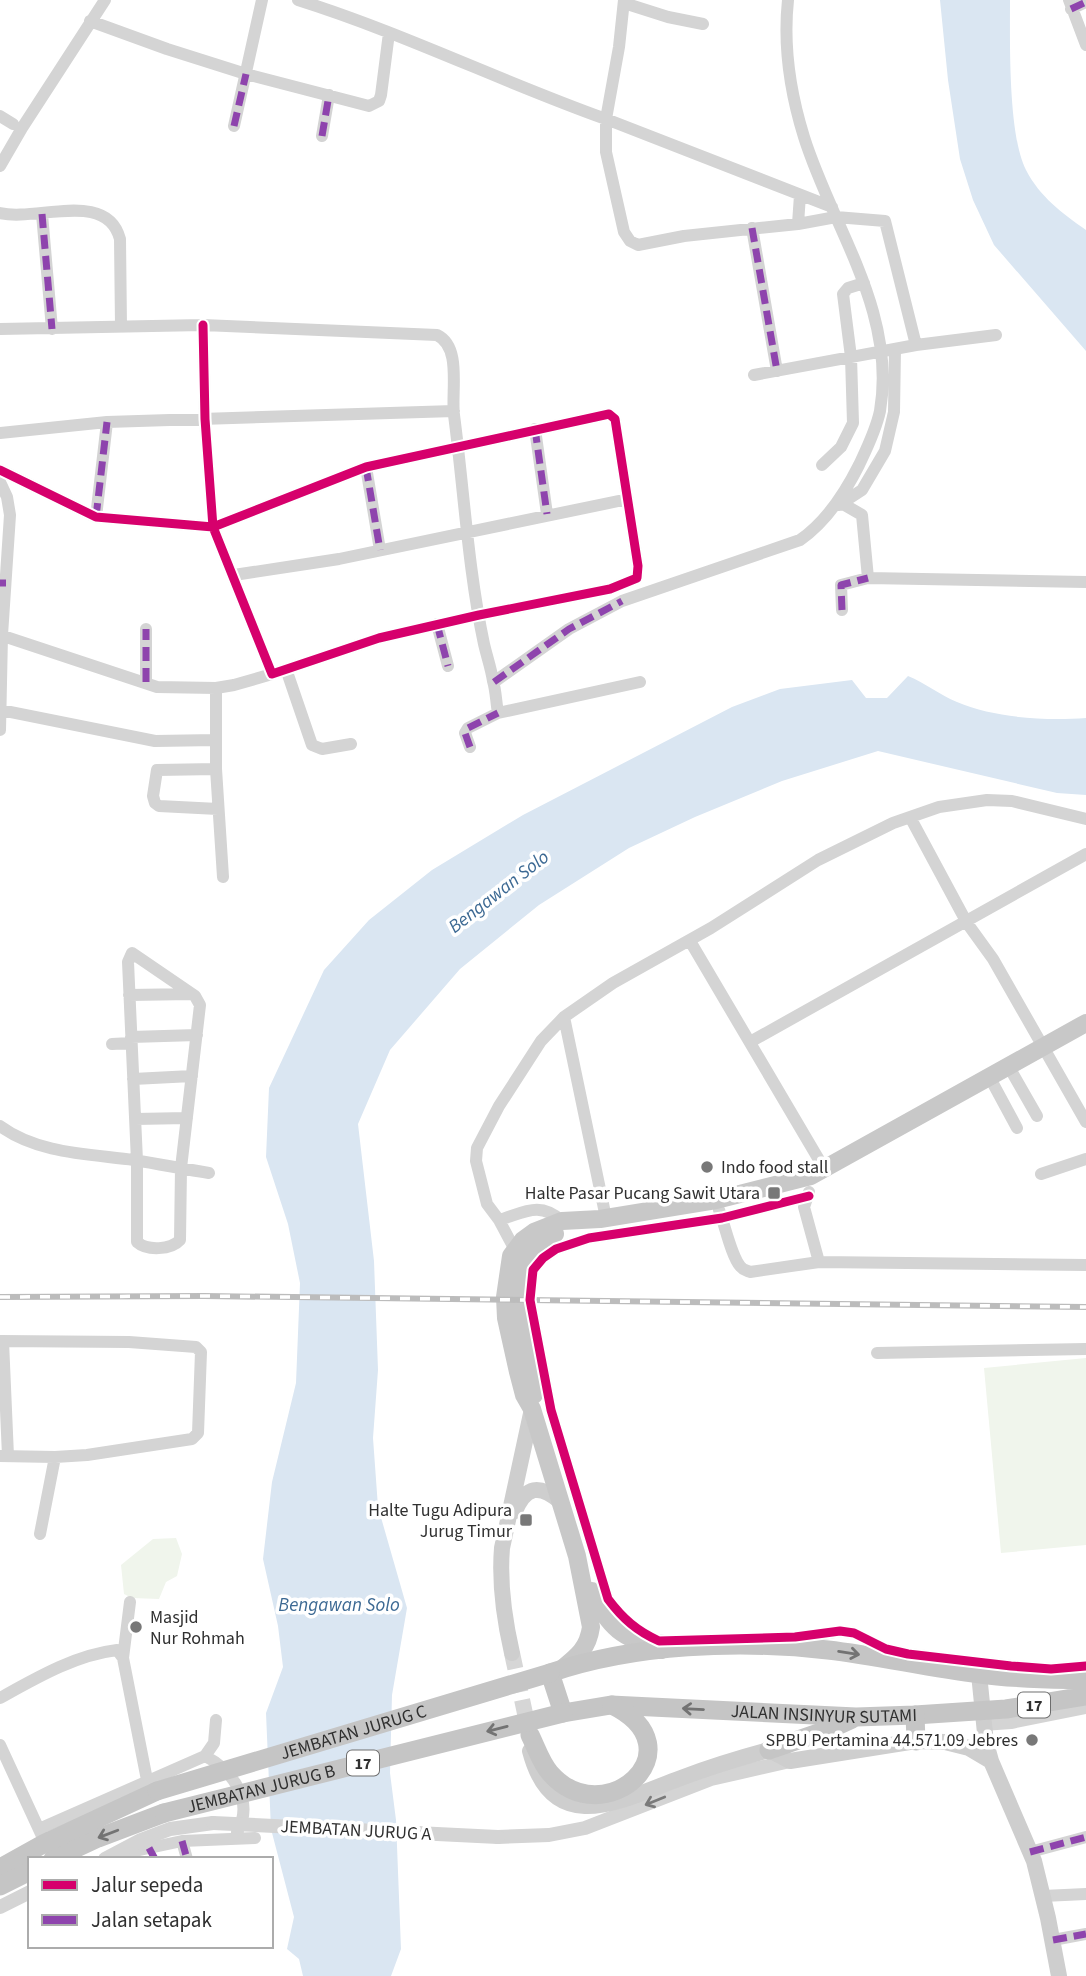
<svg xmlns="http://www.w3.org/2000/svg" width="1086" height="1976" viewBox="0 0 1086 1976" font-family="'Source Sans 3',sans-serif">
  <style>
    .green { fill: #f0f5ec }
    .water { fill: #dae6f2 }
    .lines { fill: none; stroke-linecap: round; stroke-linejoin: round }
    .secondary-tunnel { stroke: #d6d6d6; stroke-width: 16; stroke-dasharray: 16 8; stroke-linecap: butt }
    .minor { stroke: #d4d4d4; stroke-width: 12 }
    .tertiary { stroke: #d4d4d4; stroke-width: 14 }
    .secondary { stroke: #cecece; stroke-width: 16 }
    .primary { stroke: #c8c8c8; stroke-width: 18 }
    .trunk { stroke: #c5c5c5; stroke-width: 19 }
    .rail-casing { stroke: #bcbcbc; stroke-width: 6 }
    .rail { stroke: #fff; stroke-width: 3.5; stroke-dasharray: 10; stroke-linecap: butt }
    .tertiary-bridge { stroke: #d4d4d4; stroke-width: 14 }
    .trunk-bridge { stroke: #c5c5c5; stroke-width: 19 }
    .quiet { stroke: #8e44ad; stroke-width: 7; stroke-dasharray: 14 7; stroke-linecap: butt }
    .cycleway-casing { stroke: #fff; stroke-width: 13 }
    .cycleway { stroke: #d6006c; stroke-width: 9 }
    .oneway { stroke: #737373 }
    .oneway2 { stroke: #7a7a7a }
    .poi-dot { fill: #787878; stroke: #fff; stroke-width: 2.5 }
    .labels { text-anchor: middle; stroke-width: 7; stroke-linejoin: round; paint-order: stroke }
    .shield { fill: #fff; stroke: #6e6e6e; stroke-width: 2 }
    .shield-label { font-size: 16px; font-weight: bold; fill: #303030 }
    .poi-label { font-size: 18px; fill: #303030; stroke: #fff; text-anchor: end }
    .street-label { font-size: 18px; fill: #303030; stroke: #fff }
    .water-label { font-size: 19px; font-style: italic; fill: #3c6993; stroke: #fff }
  </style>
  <rect width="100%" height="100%" fill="#fff"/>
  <path class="green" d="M1086 1358V1545L1001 1553 984 1368Z
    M176 1538 182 1554 177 1576 166 1582 159 1599 132 1598 124 1594 121 1565 153 1539Z"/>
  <path class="water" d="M940 0H1010C1010 41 1008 135 1026 170 1040 197 1062 213 1086 230V351L994 245 973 200 960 159 948 80Z
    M908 676C925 683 940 695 957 702 995 718 1045 721 1086 718V795L1057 793 878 751 782 781 695 817 629 848 539 905 460 969 390 1050 358 1124 374 1261 378 1370 373 1438 378 1507 407 1608 392 1695 390 1773 396 1820 401 1949 391 1976H303L299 1959 287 1949 294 1917 271 1829 266 1713 283 1667 278 1626 263 1559 272 1482 296 1383 300 1283 288 1224 266 1157 269 1088 324 970 369 920 432 870 523 815 732 707 780 689 852 680 866 698H887Z"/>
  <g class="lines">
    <path class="secondary-tunnel" d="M512 1653 529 1732"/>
    <path class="minor" d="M298 0C403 33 502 82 606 119L619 47 624 0
      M1069 0 1086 45
      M624 3 668 17 703 24
      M1071 9 1086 2
      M90 21 167 49 246 74 369 106 379 101 381 95 389 33
      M0 116 13 124
      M234 126 262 0
      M322 136 329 95
      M0 166 22 128 105 0
      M0 213C36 222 107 189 120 239L121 326
      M42 214 52 329
      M798 224 800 195
      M752 228 777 371
      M0 329 203 325 437 335C462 347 451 391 454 415 464 491 468 569 484 644 487 657 491 668 493 681 496 691 496 702 498 713L640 682
      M916 345 996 335
      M754 375 916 345 885 221 836 217 798 224 684 236 638 245 630 241 624 232 606 152V119L832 207
      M535 429 547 514
      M0 433 107 422 454 411
      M822 465 841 447 853 423 851 357 843 294 848 288 864 283
      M366 467 380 550
      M0 470 96 517 213 527 366 467 609 414 615 419 638 566 637 578 610 589 479 615 379 638 272 674 213 527 205 419 203 325
      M0 482 7 497 10 515 2 635 0 730
      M843 504 862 515 868 578 1086 582
      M839 505 862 490 885 451 894 412 895 349
      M96 517 107 422
      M234 575 339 559 628 499
      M842 610 841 585 868 578
      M437 624 448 666
      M0 635 157 687 216 688 234 685 272 674
      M286 669 312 745 322 749 351 744
      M146 682V629
      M494 682 569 629 622 601 800 540C826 522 845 493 859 465 867 448 876 430 880 411 897 311 832 227 804 137 790 92 783 47 788 0
      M216 688V769L223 877
      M0 710 155 741 216 740
      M470 747 465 733 468 728 498 713
      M216 769 157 770 153 796 155 803 159 806 218 809
      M910 817 967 923 993 959 1086 1122
      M690 941 825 1170
      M132 953 195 996 200 1005 181 1168 180 1240C171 1250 147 1251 137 1242V1161L128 962Z
      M129 995 192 994
      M564 1017 606 1218
      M131 1037 197 1035
      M750 1042 1086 854
      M112 1044 131 1043
      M1009 1067 1037 1116
      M990 1078 1017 1128
      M133 1079 192 1076
      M135 1119 187 1118
      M0 1126C38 1154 90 1154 134 1160 159 1164 184 1169 209 1173
      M1041 1174 1086 1159
      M809 1192 804 1207 819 1262 1086 1265
      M719 1210C725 1225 731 1255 740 1266 743 1270 746 1270 750 1272L819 1262
      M499 1220C525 1212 540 1201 562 1221
      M515 1250 499 1220 487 1204 476 1161 477 1148 499 1106 541 1041 564 1017 613 983 711 928 818 860 893 823 939 807 987 800 1012 801 1086 819
      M0 1341 129 1342 196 1347 201 1352 198 1433 192 1439 87 1455 55 1457 0 1456
      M3 1341 8 1456
      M877 1353 1086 1349
      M40 1534 55 1457
      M130 1602 123 1658 147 1780
      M778 1638 811 1636 840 1631 854 1633 886 1649 908 1654 1011 1666 1051 1669 1086 1666
      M665 1641C640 1640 622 1617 608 1599L551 1410 530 1300 533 1270 543 1258 556 1249 589 1238 722 1218 809 1196
      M0 1698C36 1678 75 1655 117 1650L123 1658
      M983 1725 1011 1723 1086 1708
      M0 1745 42 1836
      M205 1756C232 1770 255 1801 237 1832
      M39 1829 205 1756 214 1743 216 1720
      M182 1841 187 1859
      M1030 1852 1086 1837
      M121 1854 182 1841 255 1838
      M1043 1896 1086 1894
      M1053 1940 1086 1934"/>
    <path class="tertiary" d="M498 1837 549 1835 585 1828 711 1779 790 1761
      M105 1859 141 1840 170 1829 213 1823
      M0 1907 30 1892"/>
    <path class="secondary" d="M515 1511C526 1486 539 1484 560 1501
      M512 1653C504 1618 499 1584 502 1548L532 1409
      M979 1674 986 1743 991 1761 1034 1861 1048 1918 1059 1976
      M530 1751C553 1840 623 1799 681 1778 710 1767 739 1758 769 1750L790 1761 916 1741 945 1742 969 1748 991 1761"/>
    <path class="primary" d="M534 1395C530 1348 490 1256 555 1234
      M592 1591C611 1631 620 1635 661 1650
      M563 1668C578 1656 588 1648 591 1627L577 1556 532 1409 524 1395 518 1372 506 1318 505 1297 511 1256 523 1240 534 1232 562 1221 600 1219 716 1200 811 1176 1086 1023"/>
    <g class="trunk">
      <path id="s1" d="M1086 1680C1051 1679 1015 1679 980 1674 929 1668 879 1656 828 1650 739 1640 635 1644 550 1673L563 1713 611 1705 856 1717 915 1715 1006 1709 1086 1696"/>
      <path d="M915 1715 916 1741"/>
      <path d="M530 1735C536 1747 541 1763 550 1773 604 1835 701 1749 612 1705"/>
      <path d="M769 1750 830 1729 852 1719"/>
      <path d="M53 1859 98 1838 164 1813"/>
      <path d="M0 1868 45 1843 157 1791"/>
      <path d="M0 1886 30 1871"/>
    </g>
    <defs>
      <path id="rail" d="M0 1297 204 1296 1086 1307"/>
    </defs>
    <use href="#rail" class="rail-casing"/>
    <use href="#rail" class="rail"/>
    <path class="tertiary-bridge" d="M213 1823 498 1837"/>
    <g class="trunk-bridge">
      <path id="s2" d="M157 1791 550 1673"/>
      <path id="s3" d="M164 1813 563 1713"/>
    </g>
    <path class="quiet" d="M1071 9 1086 2
      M234 126 246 74
      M322 136 329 95
      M42 214 52 329
      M752 228 777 371
      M535 429 547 514
      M366 467 380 550
      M96 517 107 422
      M0 583H6
      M842 610 841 585 868 578
      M437 624 448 666
      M146 682V629
      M494 682 569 629 622 601
      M470 747 465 733 468 728 498 713
      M182 1841 187 1859
      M149 1848 155 1859
      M1030 1852 1086 1837
      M1053 1940 1086 1934"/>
    <defs>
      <path id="cycleway" d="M0 470 96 517 213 527 366 467 609 414 615 419 638 566 637 578 610 589 479 615 379 638 272 674 213 527 205 419 203 325
        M809 1196 722 1218 589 1238 556 1249 543 1258 533 1270 530 1300 551 1410 608 1599C623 1619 637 1631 659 1641L795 1637 840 1631 854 1633 886 1649 908 1654 1011 1666 1051 1669 1086 1666"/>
    </defs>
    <use href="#cycleway" class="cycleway-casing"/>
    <use href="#cycleway" class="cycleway"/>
  </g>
  <defs><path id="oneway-shaft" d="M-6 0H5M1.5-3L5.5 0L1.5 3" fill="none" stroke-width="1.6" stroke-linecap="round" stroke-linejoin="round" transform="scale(1.75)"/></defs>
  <g class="oneway">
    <use href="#oneway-shaft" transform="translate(849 1653) rotate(9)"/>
    <use href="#oneway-shaft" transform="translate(693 1709) rotate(-177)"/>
    <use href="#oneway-shaft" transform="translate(497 1729) rotate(166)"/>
    <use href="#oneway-shaft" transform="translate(108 1834) rotate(159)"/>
  </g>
  <use class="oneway2" href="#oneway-shaft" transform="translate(655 1801) rotate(158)"/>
  <g class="poi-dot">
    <circle cx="707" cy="1167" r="7"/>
    <rect x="767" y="1186" width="14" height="14" rx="3.5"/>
    <rect x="519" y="1513" width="14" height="14" rx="3.5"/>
    <circle cx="136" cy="1627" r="7"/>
    <circle cx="1032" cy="1740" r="7"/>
  </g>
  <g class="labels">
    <g class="shield">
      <rect x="1018" y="1692.5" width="32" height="25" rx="5"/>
      <rect x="347" y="1750.5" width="32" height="25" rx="5"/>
    </g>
    <g class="shield-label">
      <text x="1034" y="1711">17</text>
      <text x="363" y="1769">17</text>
    </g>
    <g class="poi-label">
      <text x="721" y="1173" text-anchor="start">Indo food stall</text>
      <text x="760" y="1199">Halte Pasar Pucang Sawit Utara</text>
      <text x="512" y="1516">Halte Tugu Adipura<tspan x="512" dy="21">Jurug Timur</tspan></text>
      <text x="150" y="1623" text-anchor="start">Masjid<tspan x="150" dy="21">Nur Rohmah</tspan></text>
      <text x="1018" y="1746">SPBU Pertamina 44.571.09 Jebres</text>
    </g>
    <g class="street-label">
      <text dy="6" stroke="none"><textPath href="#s1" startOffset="845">JALAN INSINYUR SUTAMI</textPath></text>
      <text dy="6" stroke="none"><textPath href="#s2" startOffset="205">JEMBATAN JURUG C</textPath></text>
      <text dy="6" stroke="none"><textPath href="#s3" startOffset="100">JEMBATAN JURUG B</textPath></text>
      <text transform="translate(356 1830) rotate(3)" y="6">JEMBATAN JURUG A</text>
    </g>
    <g class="water-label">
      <text transform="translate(498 891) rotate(-38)" y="7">Bengawan Solo</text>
      <text x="339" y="1611">Bengawan Solo</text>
    </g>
  </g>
  <rect x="28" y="1857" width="245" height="91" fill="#ffffff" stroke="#acacac" stroke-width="2"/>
  <rect x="42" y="1880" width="35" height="10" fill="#d6006c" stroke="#acacac" stroke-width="2"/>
  <text x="91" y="1892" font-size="21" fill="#303030">Jalur sepeda</text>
  <rect x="42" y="1915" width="35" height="10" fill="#8e44ad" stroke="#acacac" stroke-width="2"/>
  <text x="91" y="1927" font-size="21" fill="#303030">Jalan setapak</text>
</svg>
